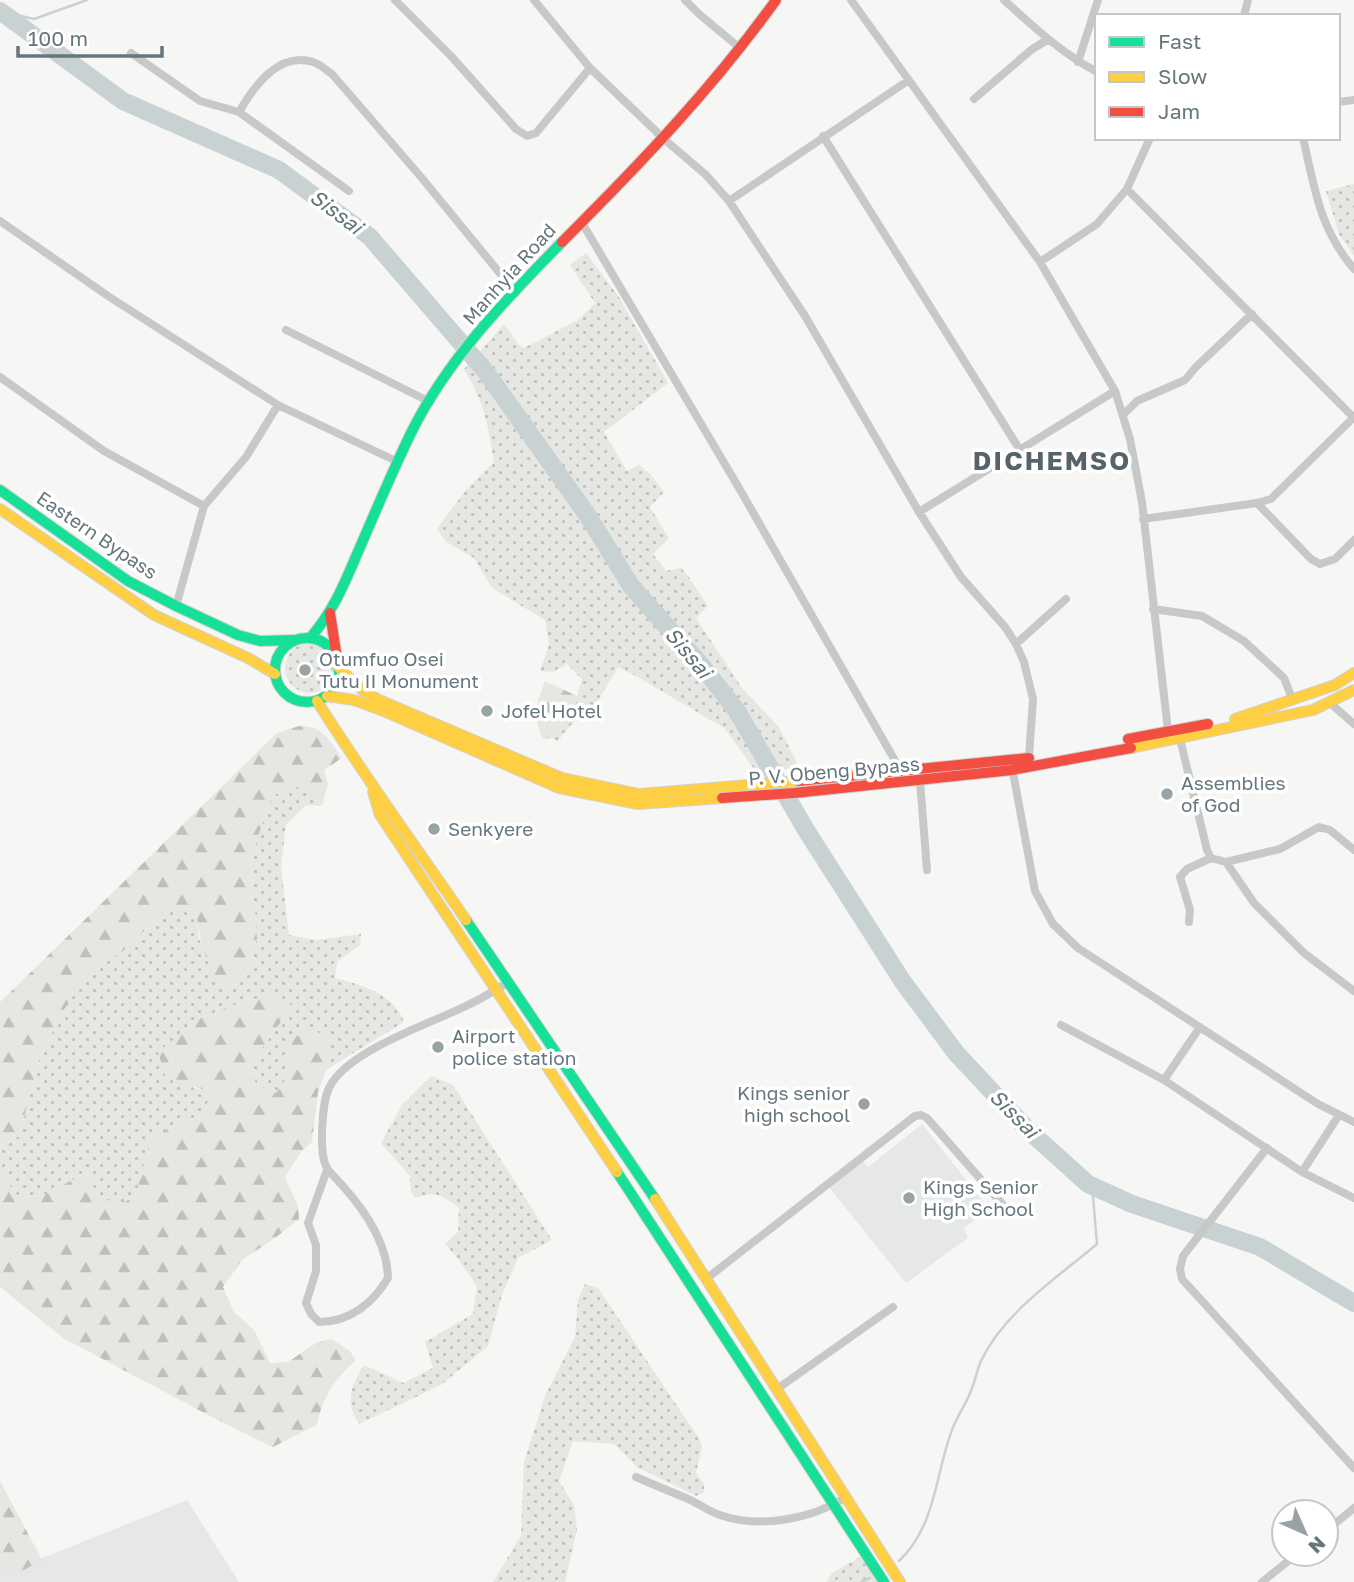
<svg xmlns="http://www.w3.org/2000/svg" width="1354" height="1582" viewBox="0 0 1354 1582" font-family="'Golos Text',sans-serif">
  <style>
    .built { fill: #e6e7e7 }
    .grass { fill: url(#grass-dots) }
    .forest { fill: url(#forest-firs) }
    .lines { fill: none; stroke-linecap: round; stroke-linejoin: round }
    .stream { stroke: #c8d2d3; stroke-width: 2.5 }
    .river { stroke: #c8d2d3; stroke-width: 18 }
    .fast-casing { stroke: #d1d2d2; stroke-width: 12 }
    .slow-casing { stroke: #d1d2d2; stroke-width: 12 }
    .jam-casing { stroke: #d1d2d2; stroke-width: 12 }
    .street { stroke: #c7c9c9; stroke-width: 8 }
    .fast { stroke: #16e098; stroke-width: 10 }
    .slow { stroke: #ffcf43; stroke-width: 10 }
    .jam { stroke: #f24e42; stroke-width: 10 }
    .poi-dot { fill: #98a3a6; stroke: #fff; stroke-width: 2.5 }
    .labels { text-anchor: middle; stroke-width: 7; stroke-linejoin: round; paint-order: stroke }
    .street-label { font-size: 19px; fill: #65767c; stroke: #fff }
    .poi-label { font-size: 19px; fill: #65767c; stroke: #fff; text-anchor: start }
    .water-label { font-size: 21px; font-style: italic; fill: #607577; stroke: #fff }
    .district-label { font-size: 26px; font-weight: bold; letter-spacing: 2px; fill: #566368; stroke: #fff }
  </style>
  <defs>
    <pattern id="grass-dots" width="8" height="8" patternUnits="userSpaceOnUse" patternTransform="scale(1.75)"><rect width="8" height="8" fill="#e6e7e3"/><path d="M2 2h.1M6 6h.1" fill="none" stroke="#bec0bd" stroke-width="1.8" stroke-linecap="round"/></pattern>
    <pattern id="forest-firs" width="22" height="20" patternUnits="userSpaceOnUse" patternTransform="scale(1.75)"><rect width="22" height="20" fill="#e6e7e3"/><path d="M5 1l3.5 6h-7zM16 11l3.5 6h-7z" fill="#bec0bd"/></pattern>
  </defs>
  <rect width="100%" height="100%" fill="#f6f6f5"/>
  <path class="built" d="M922 1124 989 1209 964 1228 968 1238 906 1283 828 1186 861 1159 868 1167Z
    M187 1500 239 1582H0V1575Z"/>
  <path class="grass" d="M1354 184V256L1339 234 1326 191Z
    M586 253 619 297 668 383 604 432 627 471 639 465 650 474 664 492 650 507 669 538 653 554 666 571 681 568 688 576 708 606 696 618 742 688 779 727 799 767 758 774 724 728 638 677 618 667 597 702 570 726 557 742 553 738 577 696 582 679 567 664 553 672 540 671 549 645 545 620 492 588 474 558 446 542 437 529 465 491 494 462C488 424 484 402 464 369L504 324 519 345 524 348 578 320 595 303 570 265Z
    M285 668a25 25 0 1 1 50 0a25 25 0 1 1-50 0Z
    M289 785 304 789 322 806 306 805 286 825 281 866 289 935 316 940 361 934 360 945 337 962 335 978C361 985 395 994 404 1022L326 1070 332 1056 287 1046 289 1075 276 1093 257 1085 248 1068 292 1006 276 994 237 1004 198 1019 193 1088 211 1091 204 1115 175 1124 141 1178 135 1197 118 1205 97 1195 87 1172 46 1194 20 1199 0 1172V1147L19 1136 40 1057 65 1008 85 976 126 949 162 913 181 907 196 911 199 939 224 989 234 987 246 973 257 939 255 910 250 884 251 857 271 798Z
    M431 1076 453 1085 552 1240 518 1258 502 1295 488 1346 441 1385 359 1424C345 1401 350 1387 364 1365L403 1383 433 1368 425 1342 473 1314 477 1286 455 1255 445 1244 458 1232 459 1208C442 1195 436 1191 415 1198L411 1192 410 1176 381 1143 402 1105Z
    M585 1284 598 1288 700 1440 702 1448 696 1473 704 1484V1492L696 1496 637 1467 614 1444 573 1441 559 1481 574 1505 577 1530 565 1582H493L521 1536 524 1462 545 1396 575 1337 578 1299Z
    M862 1556 879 1582H827L832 1573Z"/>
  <path class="forest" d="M545 681 577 696 553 738 543 739C531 712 536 707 545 681Z
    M299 726C323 725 329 740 342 758L324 770 328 784 322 806 304 789 289 785 271 798 251 857 250 884 255 910 257 939 246 973 234 987 224 989C205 962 200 943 196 911L181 907 162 913 126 949 85 977 65 1008 40 1057 19 1136 0 1147V1002L277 733Z
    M276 993 292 1006 248 1068 257 1085 276 1093 289 1075 287 1046 306 1027 329 1037 332 1056 318 1092 312 1142 301 1152 285 1177C291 1195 299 1199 299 1219L275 1238 242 1260 223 1287 234 1312 254 1330 270 1363 288 1362 316 1343 331 1339 349 1350 356 1360C336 1378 322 1397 317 1425L273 1447 208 1415 63 1338 0 1287V1172L20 1199 46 1194 87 1172 97 1195 118 1205 135 1197 150 1141 175 1124 204 1115 211 1092 166 1078 158 1052 198 1019 237 1004Z
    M0 1481 42 1560 13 1576 0 1574Z"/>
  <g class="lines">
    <path class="stream" d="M0 11 34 19 87 0
      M899 1561C936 1526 935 1475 952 1430 957 1416 966 1404 971 1391 975 1381 977 1370 981 1361 1004 1312 1057 1278 1097 1244L1092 1185
      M861 1582 870 1578"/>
    <path class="river" d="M0 11 123 101 279 170 370 237 486 372 588 516 631 586 702 666 737 711 806 830 903 982 956 1053 1028 1130 1088 1184 1132 1204 1260 1247 1354 1303"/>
    <defs>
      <path id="fast" d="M0 490 128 581 176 606 238 635 260 641 295 640
        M275 670a32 32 0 1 1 64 0a32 32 0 1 1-64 0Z
        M310 638C335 610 346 579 361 545 377 508 393 470 411 433 447 360 505 300 562 242
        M466 920 655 1199
        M617 1172 884 1582"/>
      <path id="slow" d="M0 509 154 615 248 658 275 674
        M339 668 362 690 377 699 562 778 639 794 798 781
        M327 696 354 700 386 712 559 788 638 804 722 798
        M317 701C364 776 416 847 466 920
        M1235 719 1335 685 1354 673
        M1131 748 1313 710 1354 690
        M373 792 380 815 617 1172
        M655 1199 900 1582"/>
      <path id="jam" d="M562 242C639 165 713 88 776 0
        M330 613 337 658
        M1128 739 1208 724
        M798 781 1029 758
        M722 798 794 793 1012 770 1131 748"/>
    </defs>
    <use href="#fast" class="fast-casing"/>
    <use href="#slow" class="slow-casing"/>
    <use href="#jam" class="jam-casing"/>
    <path class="street" d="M395 0 451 56 516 129 527 136 536 133 590 68
      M534 0 590 68 664 139 706 175 729 201 805 316 919 512 961 577 1005 627 1016 644 1024 662 1033 699 1029 758
      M685 0 699 14 741 49
      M851 0 1040 262 1115 391 1130 439 1142 502 1168 731
      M1004 0C1034 27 1061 53 1097 72
      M1244 16 1248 0
      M131 53 200 101 239 112C254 86 279 51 313 62 320 64 326 70 332 74L421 177 516 293
      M1078 62 1098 0
      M974 99 1031 50 1047 40
      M1338 102 1354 100
      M239 112 349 191
      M823 136 1020 450
      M1303 138C1315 189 1319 228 1354 269
      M1127 189 1353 417
      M729 201 909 80
      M0 221 108 296 278 405 396 461
      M581 221 739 488 901 771
      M1040 262 1097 224 1127 189 1150 138
      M286 330 428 401
      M0 377 104 451 204 506
      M1123 415 1137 401 1185 380 1196 367 1252 314
      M1257 503 1311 559 1320 564 1335 559 1354 540
      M919 512 1115 391
      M1143 519 1257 503 1271 499 1354 417
      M176 606 204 506 246 457 278 405
      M1153 609 1202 616 1244 641 1284 678 1293 701
      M1016 644 1066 599
      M1330 703 1354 724
      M1180 739 1207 850 1211 858 1226 862 1280 849 1319 827 1330 830 1354 850
      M1012 767 1035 891 1053 924 1078 948 1318 1104 1354 1122
      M920 781 927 870
      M1226 862 1254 903 1304 953 1354 991
      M1189 922 1190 910 1180 877 1187 869 1211 858
      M1061 1025 1164 1080 1302 1172 1354 1198
      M1164 1080 1200 1027
      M1267 1148 1183 1256 1180 1269 1182 1279 1354 1468
      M327 1170 308 1223 316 1245V1271L306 1303 311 1314 319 1322C350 1322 373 1303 388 1278 387 1237 357 1200 330 1172 321 1163 322 1143 322 1131 323 1117 323 1101 329 1088 347 1050 433 1023 470 1004 483 998 495 990 507 983
      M1302 1172 1339 1115
      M706 1279 915 1116 921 1115 927 1118 1011 1214
      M777 1389 893 1307
      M636 1477C652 1484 669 1491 686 1498 698 1503 708 1511 720 1515 760 1529 812 1519 846 1497
      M1326 1531 1354 1508
      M1262 1582 1297 1554"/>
    <use href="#fast" class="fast"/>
    <use href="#slow" class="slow"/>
    <use href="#jam" class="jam"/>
  </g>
  <g class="poi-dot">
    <circle cx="305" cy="670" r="7"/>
    <circle cx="487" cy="711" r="7"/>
    <circle cx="1167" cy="794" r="7"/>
    <circle cx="434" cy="829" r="7"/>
    <circle cx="438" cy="1047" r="7"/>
    <circle cx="864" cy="1104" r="7"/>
    <circle cx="909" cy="1198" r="7"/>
  </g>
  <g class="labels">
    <g class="street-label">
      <text transform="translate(509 274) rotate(-48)" y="7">Manhyia Road</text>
      <text transform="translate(97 535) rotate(34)" y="7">Eastern Bypass</text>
      <text transform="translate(834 771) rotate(-5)" y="7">P. V. Obeng Bypass</text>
    </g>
    <g class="poi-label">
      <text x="319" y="666">Otumfuo Osei<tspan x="319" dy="22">Tutu II Monument</tspan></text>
      <text x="501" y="718">Jofel Hotel</text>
      <text x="1181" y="790">Assemblies<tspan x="1181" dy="22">of God</tspan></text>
      <text x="448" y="836">Senkyere</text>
      <text x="452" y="1043">Airport<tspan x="452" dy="22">police station</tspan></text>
      <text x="850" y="1100" text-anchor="end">Kings senior<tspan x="850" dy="22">high school</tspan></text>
      <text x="923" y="1194">Kings Senior<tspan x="923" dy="22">High School</tspan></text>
    </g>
    <g class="water-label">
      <text transform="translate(336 212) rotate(37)" y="7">Sissai</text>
      <text transform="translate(688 653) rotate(50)" y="7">Sissai</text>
      <text transform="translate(1014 1114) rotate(45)" y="7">Sissai</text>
    </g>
    <g class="district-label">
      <text x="1052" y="470">DICHEMSO</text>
    </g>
  </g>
  <rect x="1095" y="14" width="245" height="126" fill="#ffffff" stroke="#c1c8cb" stroke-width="2"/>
  <rect x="1109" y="37" width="35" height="10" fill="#16e098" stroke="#c1c8cb" stroke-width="2"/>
  <text x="1158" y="49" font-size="21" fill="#65767c">Fast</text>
  <rect x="1109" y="72" width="35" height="10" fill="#ffcf43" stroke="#c1c8cb" stroke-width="2"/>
  <text x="1158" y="84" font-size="21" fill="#65767c">Slow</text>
  <rect x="1109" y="107" width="35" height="10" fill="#f24e42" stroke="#c1c8cb" stroke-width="2"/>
  <text x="1158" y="119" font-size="21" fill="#65767c">Jam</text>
  <g transform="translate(1305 1533) rotate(135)"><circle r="33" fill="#ffffff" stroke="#c1c8cb" stroke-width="2"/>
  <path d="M0-5L12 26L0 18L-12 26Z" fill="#98a3a6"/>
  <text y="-10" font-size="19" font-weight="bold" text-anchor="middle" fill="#65767c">N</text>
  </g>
  <path d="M18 46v10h144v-10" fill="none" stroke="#65767c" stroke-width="3.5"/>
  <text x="28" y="46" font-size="21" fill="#65767c" stroke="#ffffff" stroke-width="5" paint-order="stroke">100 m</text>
</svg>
